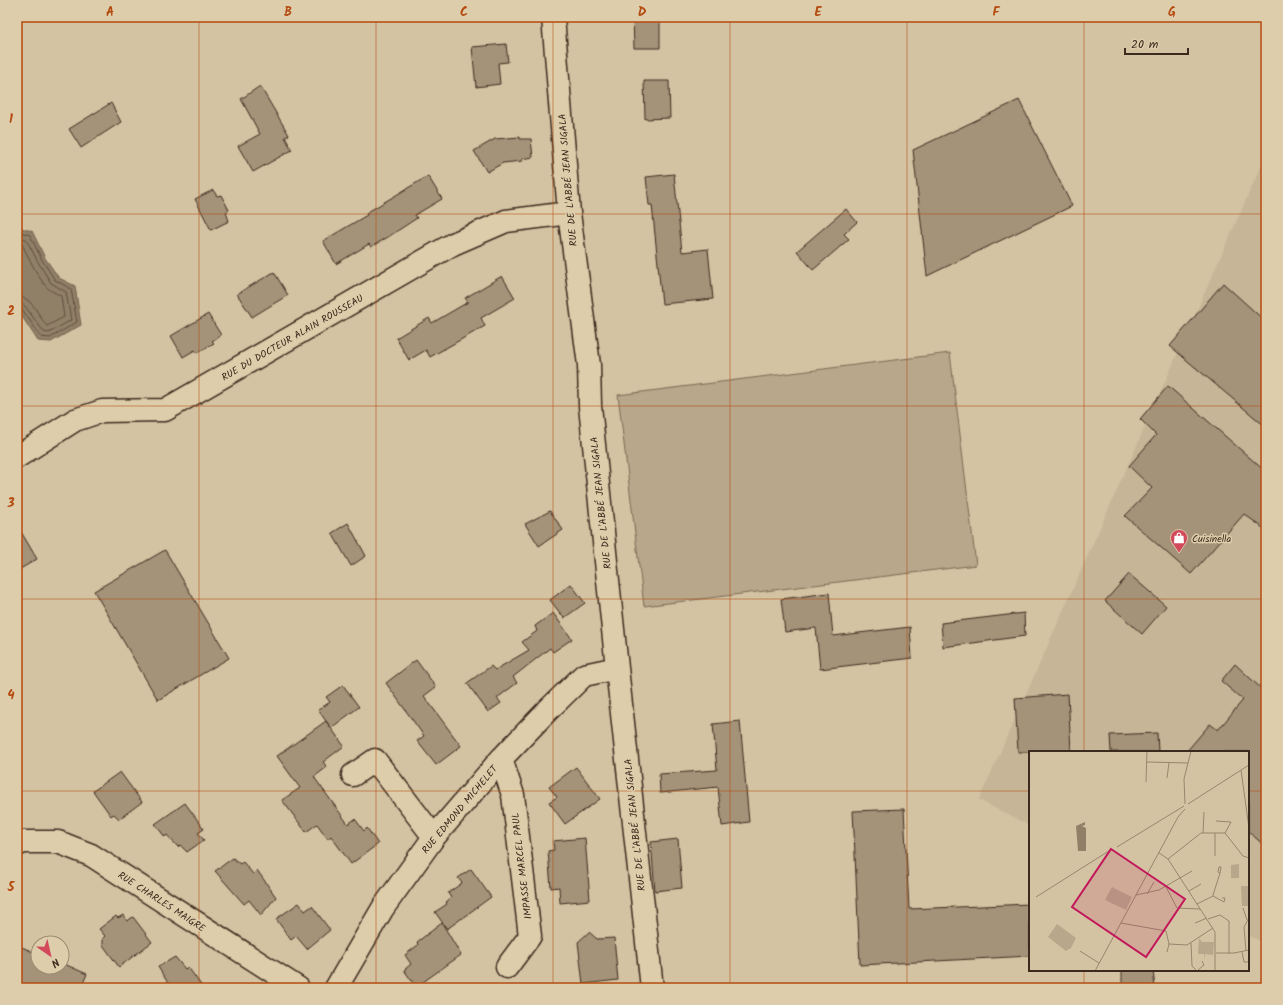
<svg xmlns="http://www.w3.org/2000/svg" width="1283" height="1005" viewBox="0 0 1283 1005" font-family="Kalam,sans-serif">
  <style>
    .built { fill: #c6b596 }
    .green { fill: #b8a78a; stroke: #7a6854 }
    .water { fill: #918068; stroke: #6f5e4a }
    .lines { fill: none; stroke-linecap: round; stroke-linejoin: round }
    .shore { stroke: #5d4c3c; stroke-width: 1 }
    .building { fill: #a49379; stroke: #3b2a1e }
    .minor-casing { stroke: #3b2a1e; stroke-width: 25 }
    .minor { stroke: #decdaa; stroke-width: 22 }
    .grid { fill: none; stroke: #b44b11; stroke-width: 1; stroke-opacity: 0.55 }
    .labels { text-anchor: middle; stroke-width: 3; stroke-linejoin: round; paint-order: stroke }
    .street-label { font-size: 10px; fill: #3b2a1e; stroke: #decdaa }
    .poi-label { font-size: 10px; fill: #3b2a1e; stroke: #decdaa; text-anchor: start }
    .inset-road { fill: none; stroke: #97866d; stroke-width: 1 }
    .view { fill: #c2185b; fill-opacity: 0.15; stroke: #c2185b; stroke-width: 2 }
    .inset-edge { fill: none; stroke: #3b2a1e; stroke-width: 2 }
    .neatline { fill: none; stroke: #b44b11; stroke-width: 1.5 }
    .grid-label { font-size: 13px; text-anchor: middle; font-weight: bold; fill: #b44b11 }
  </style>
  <rect width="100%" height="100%" fill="#d4c3a2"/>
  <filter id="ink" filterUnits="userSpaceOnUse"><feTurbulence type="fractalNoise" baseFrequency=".025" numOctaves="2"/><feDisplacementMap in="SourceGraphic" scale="8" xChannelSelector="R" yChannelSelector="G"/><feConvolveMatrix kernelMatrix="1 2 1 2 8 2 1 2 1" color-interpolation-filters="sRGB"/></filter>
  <g filter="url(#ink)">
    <path class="built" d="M1266 155V944L1248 935V752H1030V826L979 800Z"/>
    <path class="green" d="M950 353 976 565 644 606 618 395Z"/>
    <path class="water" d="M17 227 32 231 45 258 59 278 75 286 81 325 51 342 38 341 17 309Z"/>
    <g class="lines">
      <path class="shore" d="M17 231 30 235 42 260 55 280 71 289 77 322 50 338 41 337 22 309 17 307
        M17 236 26 239 38 262 51 283 66 292 71 320 49 333 44 332 25 306 21 303 17 302
        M17 243 22 244C28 256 40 283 50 290 53 292 58 294 61 296L64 317 47 326C38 316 33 297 17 296"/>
    </g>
    <path class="building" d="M633 17H660V48H634Z
      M506 44 508 62 498 63 500 84 476 87 472 47Z
      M644 81H669L670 118 645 119Z
      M260 86 289 135 285 137 292 150 253 172 238 146 260 134 241 99Z
      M1019 100 1072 206 927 276 913 150Z
      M111 103 121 122 81 148 69 129Z
      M520 137V139H531L533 157 522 159V161L503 163 487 172 474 151 495 139Z
      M674 174 682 252 708 249 713 299 662 304 652 205H649L646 177Z
      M428 176 442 199 415 215 417 218 388 237 371 247 369 244 336 264 323 241 367 215 366 213Z
      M213 190 217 196 221 195 229 210 226 212 229 221 211 230 195 199Z
      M846 209 857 222 844 234 849 239 813 270 797 251Z
      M274 272 288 295 252 317 237 294Z
      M502 276 515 298 481 318 485 326 430 357 426 350 409 360 396 338 429 318 432 323 468 302 465 298Z
      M1223 283 1266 322V427L1170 346Z
      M208 314 221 335 212 341 214 343 197 353 195 350 183 357 171 336Z
      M1168 386 1266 472V530L1244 514 1191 574 1125 516 1152 488 1129 466 1156 435 1140 419Z
      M550 511 563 530 539 546 525 524Z
      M348 523 366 556 351 566 332 533Z
      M17 525 37 559 17 571Z
      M165 550 229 658 158 700 94 591Z
      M1129 574 1166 606 1142 634 1105 601Z
      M571 584 585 603 564 618 550 600Z
      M829 593 833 636 910 627 912 658 820 669 816 628 785 632 781 599Z
      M553 613 572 639 553 652 550 648 513 677 517 683 497 698 501 703 488 712 467 683 491 666 495 670 529 650 522 642 537 631 535 626Z
      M1024 613 1025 636 943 647 941 623Z
      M416 660 436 687 424 696 461 746 436 765 417 741 424 736 386 683Z
      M1235 664 1266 693V847L1248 831V752H1186L1210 724 1218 730 1243 700 1221 681Z
      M343 685 359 707 331 728 318 710 330 702 326 697Z
      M1068 694 1071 752H1018L1015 698Z
      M326 721 344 746 323 762 327 767 314 777 348 824 355 819 364 831 367 828 378 844 351 864 331 836 328 839 317 824 306 832 282 800 300 788 277 756Z
      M740 721 749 822 722 826 718 787 660 793 659 774 717 770 713 724Z
      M1157 733 1158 752H1111L1110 735Z
      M576 767 600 799 565 824 549 802 557 797 549 787Z
      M120 772 142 802 119 819 114 814 111 816 93 791Z
      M185 803 204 829 198 833 204 840 187 852 180 845 178 847 167 835 165 837 155 824Z
      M904 809 909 909 1030 904V956L860 965 853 811Z
      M585 838 590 900 560 903 559 887 551 888 548 851 554 850 553 841Z
      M678 839 682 888 655 891 651 842Z
      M233 858 240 864 243 862 253 874 257 870 276 897 261 915 249 900 244 904 215 871Z
      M471 869 491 897 447 929 435 912 447 904 446 902 451 898 448 893 462 883 458 878Z
      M299 903 305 911 312 906 330 930 307 949 296 936 291 940 276 919Z
      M123 915 127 921 133 917 152 942 119 967 103 945V938L105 936 99 929 116 916 118 918Z
      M442 923 461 955 416 987 404 970 411 964 405 955 418 945 417 942Z
      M589 932 597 939 614 938 618 980 583 984 578 942Z
      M17 945 38 954V967H62V963L87 974 81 988H33L17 981Z
      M175 957 185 969 188 967 203 988H162L168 983 158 967Z
      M1122 970H1153L1155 988H1122Z"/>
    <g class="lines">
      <defs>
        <path id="minor" d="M553 17 569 213 589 365 590 406 617 668 652 988
          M17 457 75 420 102 411 165 410 453 244 506 221 569 213
          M501 759 513 795 530 936 507 967
          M353 775 375 760 434 837
          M17 845 23 842H58L91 855 298 988
          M336 988 383 908 434 837 501 759 547 711 584 675 617 668"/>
      </defs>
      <use href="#minor" class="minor-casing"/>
      <use href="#minor" class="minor"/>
    </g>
  </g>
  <path class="grid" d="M199 17V988M376 17V988M553 17V988M730 17V988M907 17V988M1084 17V752M17 214H1266M17 406H1266M17 599H1266M17 791H1030M1248 791H1266M1084 970V988"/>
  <defs>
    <symbol id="shop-pin" viewBox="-11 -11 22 30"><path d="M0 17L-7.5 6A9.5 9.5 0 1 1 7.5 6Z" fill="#d1495b" stroke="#decdaa"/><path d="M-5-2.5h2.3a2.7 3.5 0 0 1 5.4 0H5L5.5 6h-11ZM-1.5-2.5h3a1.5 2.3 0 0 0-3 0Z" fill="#fff"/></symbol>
  </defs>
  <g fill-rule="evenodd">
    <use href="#shop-pin" x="1169" y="528" width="20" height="27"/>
  </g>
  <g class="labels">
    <g class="street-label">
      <text transform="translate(567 180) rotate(-95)" y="4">RUE DE L'ABBÉ JEAN SIGALA</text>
      <text transform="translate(292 337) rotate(-30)" y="4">RUE DU DOCTEUR ALAIN ROUSSEAU</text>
      <text transform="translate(600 503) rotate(-96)" y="4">RUE DE L'ABBÉ JEAN SIGALA</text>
      <text transform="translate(459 809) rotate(-50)" y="4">RUE EDMOND MICHELET</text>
      <text transform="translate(634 825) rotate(-96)" y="4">RUE DE L'ABBÉ JEAN SIGALA</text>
      <text transform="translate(521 866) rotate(-97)" y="4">IMPASSE MARCEL PAUL</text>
      <text transform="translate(162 901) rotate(33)" y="4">RUE CHARLES MAIGRE</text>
    </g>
    <g class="poi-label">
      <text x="1192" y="542">Cuisinella</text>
    </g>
  </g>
  <g transform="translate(1029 751)">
    <rect width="220" height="220" fill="#d4c3a2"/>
    <path d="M210 113V127H202V114ZM212 135H220V155H213ZM83 136 103 146 97 159 76 149ZM28 173 47 187 42 197 37 200 19 186ZM170 187 173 191H185L184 204 176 203V209L175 203H169Z" fill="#b8a78a"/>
    <path d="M56 71V74L53 75 57 77V100H49L47 75Z" fill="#918068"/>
    <path class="inset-road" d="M118 11 159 12M212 19 220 77M138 27 140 12M117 31 118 0M156 53 155 28 162 0M159 53 220 14M187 70 202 71 196 82M174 82 175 61M196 82 214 105 220 107M88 96 155 55M130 102 139 108 186 181V220M186 105V82M139 108 172 82H196M137 136 148 157 171 158M160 140 172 133M118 143 125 131M107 144 130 139 163 120M184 145 195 151 196 147H193M7 146 83 98M168 153 184 145V144L185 141 191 122 192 116H190L189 121 191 122M214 157 218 169M179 168 191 164 200 170V203M92 172 137 180 140 193 138 201M166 172 178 167M162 192 163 215 168 220M140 193 158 194 184 177M51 200 70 212M217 200 215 176 220 167M213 201 215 211H220M187 202H205L220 199M66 220 149 66 156 58M168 220 175 214 173 210"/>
    <path class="view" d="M82 98 156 148 117 206 43 156Z"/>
    <rect width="220" height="220" class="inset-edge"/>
  </g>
  <rect width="1283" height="1005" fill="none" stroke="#decdaa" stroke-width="44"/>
  <g transform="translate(50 955) rotate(146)"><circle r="19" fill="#decdaa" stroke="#9d8c72"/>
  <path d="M0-3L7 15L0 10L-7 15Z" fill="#d1495b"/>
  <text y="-6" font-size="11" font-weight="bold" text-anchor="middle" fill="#3b2a1e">N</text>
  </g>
  <path d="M1125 48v6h63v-6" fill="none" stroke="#3b2a1e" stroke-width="2"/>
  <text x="1131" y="48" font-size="12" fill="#3b2a1e" stroke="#decdaa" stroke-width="3" paint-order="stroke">20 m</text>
  <rect x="22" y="22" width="1239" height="961" class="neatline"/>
  <g class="grid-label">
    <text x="110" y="16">A</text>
    <text x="288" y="16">B</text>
    <text x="464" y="16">C</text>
    <text x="642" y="16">D</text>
    <text x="818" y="16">E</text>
    <text x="996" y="16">F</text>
    <text x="1172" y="16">G</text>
    <text x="11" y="123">1</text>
    <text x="11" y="315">2</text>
    <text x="11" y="507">3</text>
    <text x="11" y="699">4</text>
    <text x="11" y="891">5</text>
  </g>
</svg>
